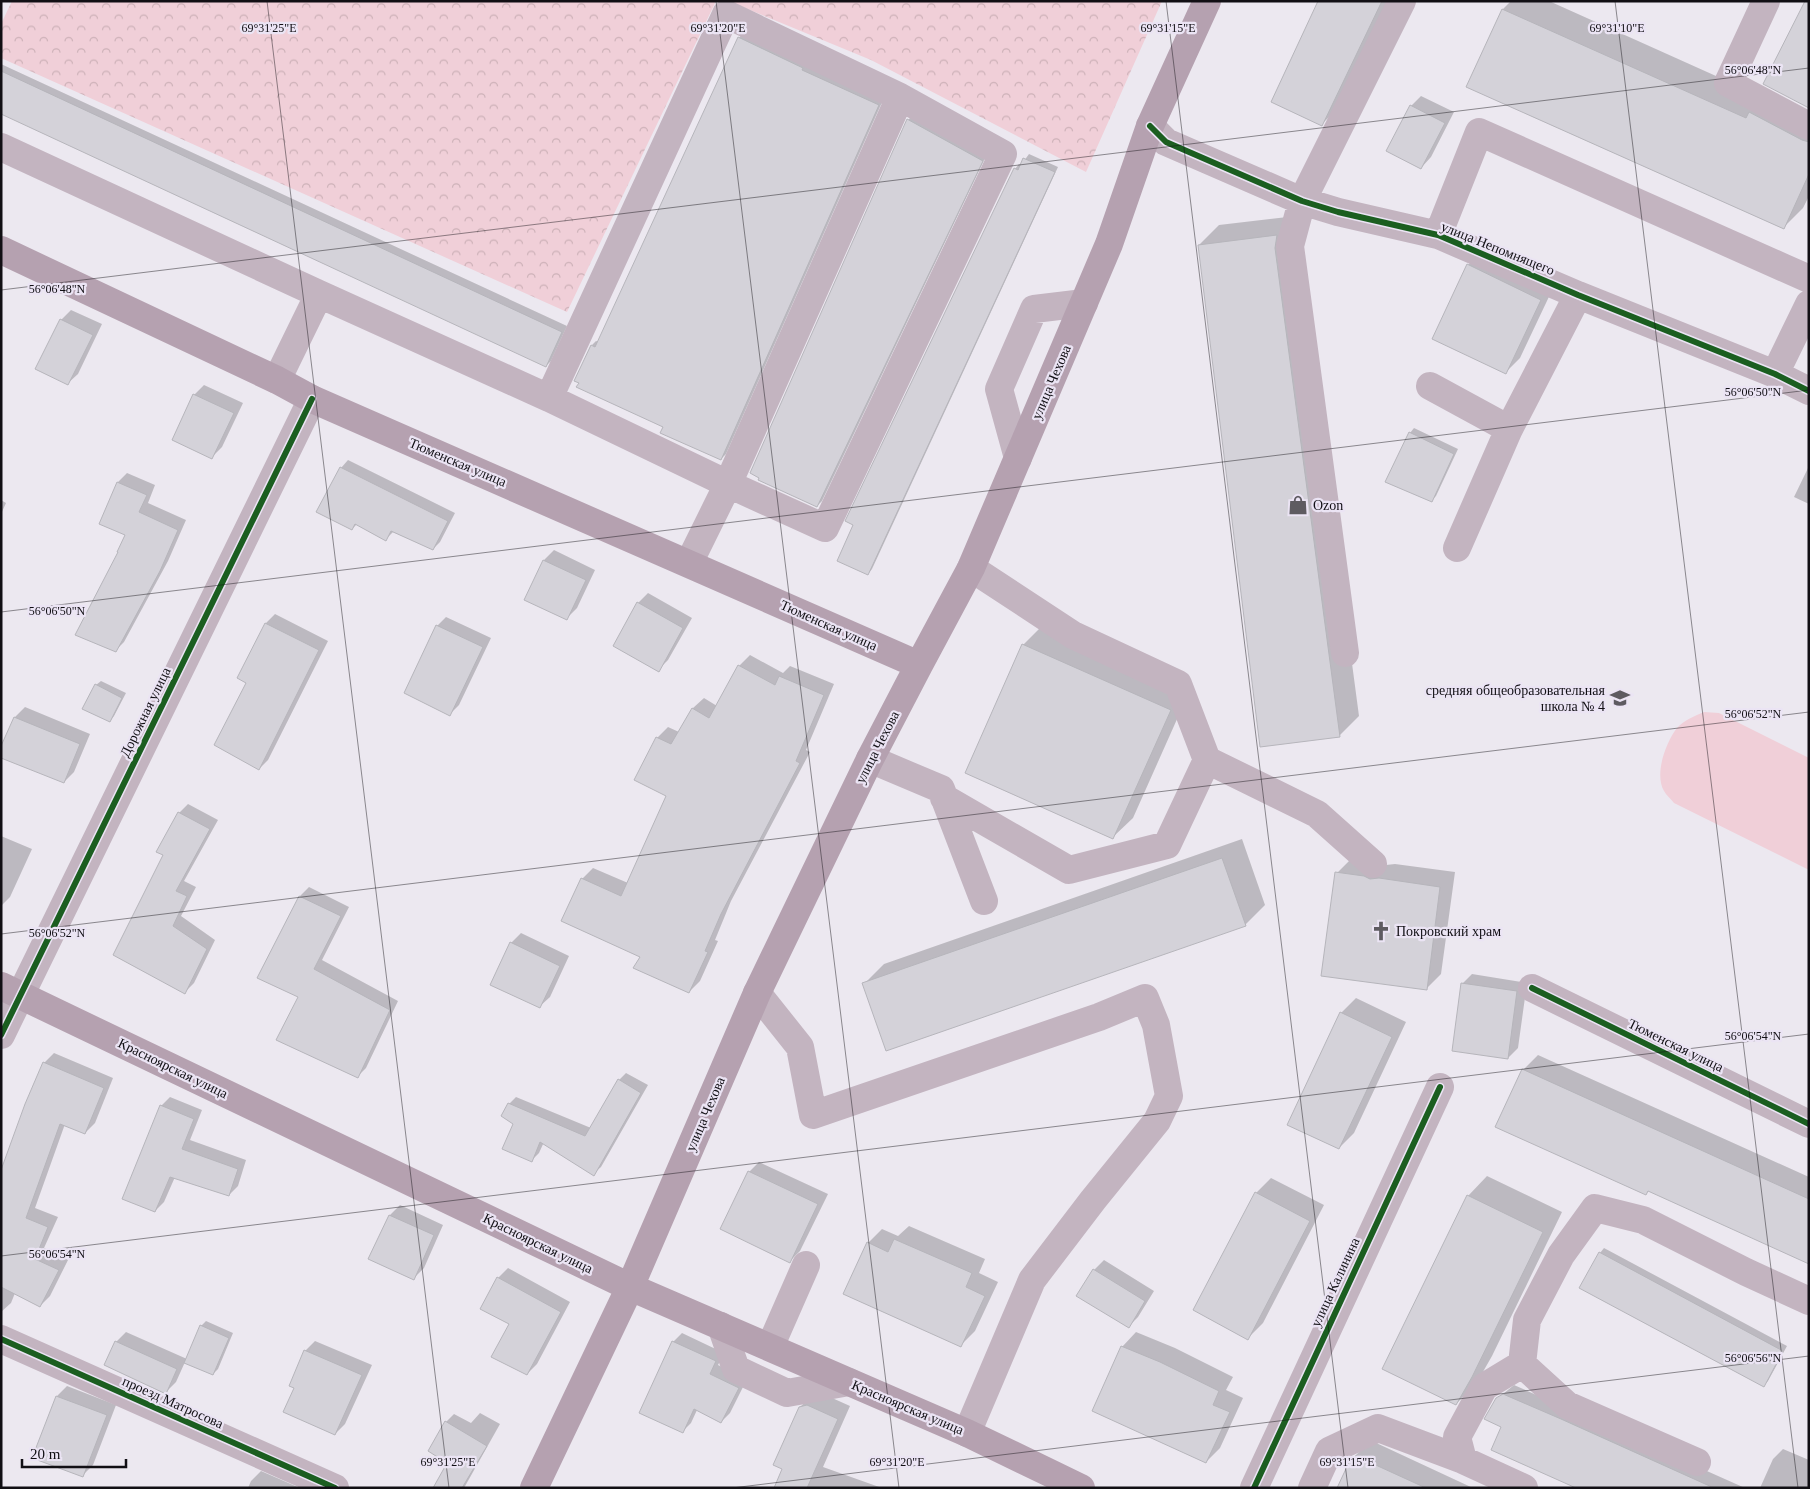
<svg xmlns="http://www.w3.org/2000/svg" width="1810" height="1489" viewBox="0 0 1810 1489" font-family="Georgia,serif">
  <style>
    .forest { fill: url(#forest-crowns) }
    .pitch { fill: #f0cfd8 }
    .shadow { fill: #0003 }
    .building { fill: #d4d2d9; stroke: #b6b5bb }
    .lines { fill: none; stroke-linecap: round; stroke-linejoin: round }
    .minor { stroke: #c3b4c0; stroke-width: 28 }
    .major { stroke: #b5a1b0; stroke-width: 28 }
    .cycleway-casing { stroke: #ebe4f4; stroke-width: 9 }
    .cycleway { stroke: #1b5e20; stroke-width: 6 }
    .ticks { fill: none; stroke: #110f14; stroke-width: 1; stroke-opacity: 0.45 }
    .labels { text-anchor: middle; stroke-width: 4.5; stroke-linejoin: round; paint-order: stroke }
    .street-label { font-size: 14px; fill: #110f14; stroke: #ebe4f4 }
    .poi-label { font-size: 14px; fill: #110f14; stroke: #ebe4f4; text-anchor: start }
    .ticks-label { font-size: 12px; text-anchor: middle; fill: #110f14; stroke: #ebe4f4; stroke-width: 4.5; stroke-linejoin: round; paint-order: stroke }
  </style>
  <defs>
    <pattern id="forest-crowns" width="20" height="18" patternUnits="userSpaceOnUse" patternTransform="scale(1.25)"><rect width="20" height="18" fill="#f0cfd8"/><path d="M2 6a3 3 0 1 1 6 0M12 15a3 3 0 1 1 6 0" fill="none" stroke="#cdb1b8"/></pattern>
  </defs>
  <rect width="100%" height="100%" fill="#ece8f0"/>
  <path class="forest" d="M12 1H716L567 312 1 58V24Z
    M728 1H1162L1086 172 871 60Z"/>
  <path class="pitch" d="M1704 712 1719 713 1809 758V870L1674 803C1671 799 1666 795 1664 791 1654 774 1666 742 1677 728 1684 720 1695 716 1704 712Z"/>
  <path class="shadow" d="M1319 1H1392L1342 104 1322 124Z
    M1511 1H1549L1765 98 1809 113V196L1803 208 1783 228 1468 86 1503 9Z
    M743 33 883 100 726 454 721 459 664 427 592 345 596 341 599 342 739 38Z
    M1 64 567 326 551 361 546 366 1 113Z
    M1421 96 1454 112 1431 157 1421 168 1411 106Z
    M913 115 986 156 822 501 817 506 752 473 908 120Z
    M1029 154 1058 167 872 569 868 574 1015 169 1019 164 1021 165Z
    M1296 216 1294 227 1359 716 1339 736 1199 245 1219 225Z
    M1483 250 1555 284 1520 358 1505 373 1468 265Z
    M71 310 102 324 78 374 67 384 61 320Z
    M204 385 243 403 222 447 212 457 194 395Z
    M1414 428 1458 449 1436 496 1431 501 1410 433Z
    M348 460 455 513 440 542 433 549 393 532 386 539 357 524 352 529 341 468Z
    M1809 466V504L1794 497Z
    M127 473 155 485 148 503 186 520 168 561 124 642 115 651 126 534 101 523 118 482Z
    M1 500 6 503 1 514Z
    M554 550 595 570 577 608 567 618 544 560Z
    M648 593 692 618 668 660 658 670 638 603Z
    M275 614 328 641 268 760 259 769 247 682 239 678 266 623Z
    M446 617 491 638 459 705 450 714 437 626Z
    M1043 625 1190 690 1133 818 1113 837 966 772 1023 645Z
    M750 655 783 673 790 666 834 684 806 750 810 752 731 901 715 940 718 941 700 981 689 992 641 957 582 879 593 868 628 883 667 796 657 738 668 727 679 732 693 708 704 698 717 706 739 666Z
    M101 681 126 693 114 716 110 721 96 685Z
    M25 707 90 734 74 772 64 782 15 717Z
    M188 804 218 820 184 881 196 887 181 916 215 940 194 983 185 992 114 955 164 855 179 813Z
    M1 836 32 849 10 897 1 906Z
    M1242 839 1265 905 1245 925 864 984 884 964Z
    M1352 858 1386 865 1395 864 1455 872 1441 974 1426 989 1337 873Z
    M309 887 349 907 322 960 398 1001 366 1068 357 1077 300 997 258 977 300 896Z
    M521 933 569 956 550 997 539 1007 511 943Z
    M1472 974 1527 983 1518 1048 1508 1058 1462 984Z
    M1356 998 1406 1022 1354 1133 1339 1148 1341 1013Z
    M54 1053 113 1078 95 1123 85 1133 65 1124 35 1208 58 1217 44 1248 68 1260 50 1296 40 1306 15 1293 11 1303 1 1312V1173L44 1063Z
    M1538 1055 1809 1177V1262L1649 1190 1646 1194 1523 1070Z
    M626 1073 648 1085 601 1167 593 1174 544 1142 539 1153 532 1160 515 1123 509 1104 516 1097 591 1128 619 1080Z
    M170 1097 202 1110 190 1140 246 1160 238 1186 229 1195 175 1177 164 1202 155 1211 161 1106Z
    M759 1162 828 1194 800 1251 790 1261 749 1172Z
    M1487 1176 1562 1212 1492 1356 1476 1384 1456 1404 1468 1196Z
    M1271 1178 1324 1205 1263 1323 1248 1338 1256 1193Z
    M400 1205 443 1225 424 1268 414 1278 370 1258 390 1215Z
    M909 1226 985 1259 979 1273 998 1282 975 1331 961 1345 868 1243 882 1229 898 1236Z
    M1604 1248 1787 1346 1768 1381 1763 1386 1600 1253Z
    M1104 1260 1154 1291 1138 1317 1128 1327 1094 1270Z
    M508 1268 570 1302 537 1364 527 1374 510 1324 498 1278Z
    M206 1321 233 1333 218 1369 213 1374 185 1362 176 1382 166 1392 116 1342 126 1332 187 1359 201 1326Z
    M1136 1332 1175 1348 1233 1377 1226 1390 1243 1398 1220 1448 1206 1462 1122 1347Z
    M682 1333 724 1353 718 1365 747 1379 730 1413 721 1422 697 1410 691 1423 683 1431 673 1342Z
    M315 1341 372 1365 345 1424 335 1434 295 1387 305 1351Z
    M1514 1385 1745 1488H1579L1503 1427 1497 1399Z
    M67 1386 116 1405 93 1465 83 1475 57 1396Z
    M821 1393 850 1406 823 1467 882 1488H776L783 1468 800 1407 814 1394Z
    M480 1413 500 1424 464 1488H434L449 1462 446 1422 454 1414 471 1423Z
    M1372 1441 1473 1488H1339L1352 1459 1368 1443Z
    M1783 1449 1809 1460V1488H1760L1773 1459Z
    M261 1471 300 1488H248L251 1481Z"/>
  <path class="building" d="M1318 1H1382L1322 126 1271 102Z
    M1805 1H1809V108L1763 84Z
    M1502 9 1746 118 1749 112 1802 140 1809 142V174L1784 229 1466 87Z
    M738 37 803 68 802 70 879 105 721 460 660 433 663 427 576 387 579 383 574 381 591 345 595 347Z
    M1 71 562 332 546 367 1 114Z
    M1410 105 1445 123 1421 169 1386 151Z
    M907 119 983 161 817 507 758 480 759 478 750 473Z
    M1023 158 1055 172 868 575 837 561 853 525 845 521 1014 168 1018 170Z
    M1277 235 1275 248 1340 737 1260 747 1198 245Z
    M1467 264 1541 300 1506 374 1432 339Z
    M60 319 93 335 68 385 35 369Z
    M193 394 234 413 212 459 172 440Z
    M1409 432 1454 454 1432 502 1385 482Z
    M340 467 448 521 433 550 391 531 386 541 355 524 352 530 316 512Z
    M117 482 147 495 139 512 178 530 160 571 116 652 75 635 118 552H117L125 535 99 524Z
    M543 560 586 580 567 620 524 600Z
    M637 602 683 628 659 672 613 646Z
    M265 623 319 650 259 770 214 745 246 683 237 678Z
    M436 625 483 647 450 716 404 693Z
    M1022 644 1171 710 1113 839 965 773Z
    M738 665 775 685 779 676 824 695 796 761 800 763 721 914 705 951 708 952 689 993 633 968 640 957 561 921 581 878 621 896 666 796 634 780 656 737 671 744 692 708 709 718Z
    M95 684 122 698 110 722 82 709Z
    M14 717 80 744 64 783 1 758V746Z
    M178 812 210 829 176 891 187 896 173 926 207 949 185 994 113 955 163 855 156 852Z
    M1222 858 1246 926 886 1051 862 983Z
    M1335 872 1364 876 1370 879 1379 878 1440 887 1427 990 1321 976Z
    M299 896 341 916 314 969 390 1010 358 1078 276 1040 298 997 257 978Z
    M510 942 560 966 540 1008 490 985Z
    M1461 983 1517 991 1508 1059 1452 1051Z
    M1340 1012 1392 1037 1339 1149 1287 1125Z
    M43 1062 104 1088 85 1134 60 1124 26 1218 48 1227 35 1259 59 1270 40 1307 1 1287V1170L25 1104Z
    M1522 1069 1809 1199V1264L1648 1191 1646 1195 1495 1127Z
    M618 1079 641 1093 594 1176 540 1142 532 1162 502 1149 513 1124 501 1116 508 1103 585 1136Z
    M160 1105 194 1119 182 1149 238 1169 229 1196 170 1177 155 1212 122 1199Z
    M748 1171 818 1204 790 1263 720 1229Z
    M1255 1192 1310 1221 1248 1340 1193 1310Z
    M1467 1195 1543 1232 1472 1377 1456 1405 1382 1369Z
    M389 1215 434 1235 414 1280 368 1259Z
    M894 1239 972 1273 966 1287 985 1296 961 1347 843 1294 867 1242 888 1252Z
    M1599 1252 1783 1351 1764 1387 1579 1288Z
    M1093 1269 1145 1301 1129 1328 1076 1296Z
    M497 1277 561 1312 527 1375 491 1357 509 1324 480 1309Z
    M200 1325 229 1338 213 1375 184 1363Z
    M115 1341 177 1369 166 1394 104 1365Z
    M672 1341 716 1361 710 1374 739 1388 721 1423 694 1409 683 1433 639 1413Z
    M1121 1346 1160 1362 1219 1391 1213 1405 1230 1412 1206 1463 1092 1411Z
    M304 1350 362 1375 335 1435 283 1412 294 1388 289 1386Z
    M1503 1394 1561 1419 1714 1488H1576L1491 1450 1501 1427 1484 1419 1496 1398Z
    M56 1396 107 1415 83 1477 32 1458Z
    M807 1405 838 1419 807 1488H774L782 1469 773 1465 799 1407Z
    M445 1421 487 1446 462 1488H433L447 1463 428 1451Z
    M1356 1456 1426 1488H1337L1351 1458Z"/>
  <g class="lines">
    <path class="minor" d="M1766 1 1728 83 1809 126
      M1150 126 1166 142 1302 201 1338 212 1438 235 1578 295 1775 374 1809 391
      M1 147 319 294 549 398 728 484 825 528 1003 154 900 97
      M1438 235 1479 132 1809 279
      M1775 374 1809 304
      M277 380 319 294
      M1430 386 1509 429 1578 295
      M549 398 726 14 900 97 728 484 689 563
      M1018 458 999 389 1034 309 1084 303
      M1457 548 1509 429
      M971 568 1073 635 1178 684 1207 760 1317 814 1373 864
      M1345 653 1290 246 1302 201 1402 1
      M870 759 941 789 984 901
      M944 798 1069 870 1167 845 1207 760
      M1532 988 1809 1124
      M757 993 800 1047 813 1115 1099 1017 1145 998 1156 1025 1169 1096 1157 1121 1093 1200 1032 1280 967 1433
      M1 1035 312 399
      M721 1326 736 1369 787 1393 849 1382
      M1 1339 335 1488
      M770 1347 806 1265
      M1522 1364 1527 1320 1561 1255 1595 1208 1643 1220 1746 1272 1809 1301
      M1254 1488 1440 1087
      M1312 1488 1329 1451 1378 1428 1463 1460
      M1524 1488 1463 1460 1457 1437 1484 1387 1522 1364 1567 1405 1697 1462"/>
    <path class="major" d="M1 250 277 380 312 399 919 665
      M1 986 630 1287 967 1433 1081 1488
      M534 1488 630 1287 757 993 870 759 919 665 971 568 1109 244 1150 126 1207 1"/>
    <defs>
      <path id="cycleway" d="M1150 126 1166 142 1302 201 1338 212 1438 235 1578 295 1775 374 1809 391
        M1532 988 1809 1124
        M1 1035 312 399
        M1 1339 335 1488
        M1254 1488 1440 1087"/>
    </defs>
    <use href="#cycleway" class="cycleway-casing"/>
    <use href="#cycleway" class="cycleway"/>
  </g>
  <path class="ticks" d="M267 1 449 1488M716 1 899 1488M1166 1 1348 1488M1615 1 1798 1488M1 290 1809 68M1 612 1809 390M1 934 1809 712M1 1256 1809 1034M732 1488 1809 1356"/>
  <defs>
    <symbol id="shop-bare" viewBox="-9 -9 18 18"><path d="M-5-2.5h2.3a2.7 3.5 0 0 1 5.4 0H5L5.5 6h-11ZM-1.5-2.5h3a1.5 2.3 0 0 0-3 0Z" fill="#5e5b61" stroke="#ebe4f4" stroke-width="2.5" paint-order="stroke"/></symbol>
    <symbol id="school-bare" viewBox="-9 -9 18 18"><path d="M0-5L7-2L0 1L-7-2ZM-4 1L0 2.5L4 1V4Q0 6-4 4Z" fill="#5e5b61" stroke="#ebe4f4" stroke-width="2.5" paint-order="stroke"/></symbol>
    <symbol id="church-bare" viewBox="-9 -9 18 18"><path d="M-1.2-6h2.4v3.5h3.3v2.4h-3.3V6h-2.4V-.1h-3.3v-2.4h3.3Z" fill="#5e5b61" stroke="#ebe4f4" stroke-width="2.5" paint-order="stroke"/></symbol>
  </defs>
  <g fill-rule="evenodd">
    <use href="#shop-bare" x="1284" y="491" width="28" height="28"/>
    <use href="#school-bare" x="1606" y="684" width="28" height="28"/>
    <use href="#church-bare" x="1367" y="917" width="28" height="28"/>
  </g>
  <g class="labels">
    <g class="street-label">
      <text transform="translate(1498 248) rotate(22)" y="5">улица Непомнящего</text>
      <text transform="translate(1051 382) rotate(-67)" y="5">улица Чехова</text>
      <text transform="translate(458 462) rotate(23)" y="5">Тюменская улица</text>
      <text transform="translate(829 625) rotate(24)" y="5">Тюменская улица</text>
      <text transform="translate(145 712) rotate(-64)" y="5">Дорожная улица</text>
      <text transform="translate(877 747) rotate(-63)" y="5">улица Чехова</text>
      <text transform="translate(1676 1045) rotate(26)" y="5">Тюменская улица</text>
      <text transform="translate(173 1068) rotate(26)" y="5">Красноярская улица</text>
      <text transform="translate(705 1114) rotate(-67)" y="5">улица Чехова</text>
      <text transform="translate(538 1243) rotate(26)" y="5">Красноярская улица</text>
      <text transform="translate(1335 1282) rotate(-65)" y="5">улица Калинина</text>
      <text transform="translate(173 1402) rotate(24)" y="5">проезд Матросова</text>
      <text transform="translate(908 1407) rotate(23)" y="5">Красноярская улица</text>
    </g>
    <g class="poi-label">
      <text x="1313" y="510">Ozon</text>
      <text x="1605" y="695" text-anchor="end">средняя общеобразовательная<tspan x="1605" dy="16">школа № 4</tspan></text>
      <text x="1396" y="936">Покровский храм</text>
    </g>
  </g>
  <g class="ticks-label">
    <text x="269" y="32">69°31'25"E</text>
    <text x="718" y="32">69°31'20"E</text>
    <text x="1168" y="32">69°31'15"E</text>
    <text x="1617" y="32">69°31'10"E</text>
    <text x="1753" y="74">56°06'48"N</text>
    <text x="57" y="293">56°06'48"N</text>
    <text x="1753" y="396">56°06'50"N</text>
    <text x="57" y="615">56°06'50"N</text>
    <text x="1753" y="718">56°06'52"N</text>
    <text x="57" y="937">56°06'52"N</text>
    <text x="1753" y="1040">56°06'54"N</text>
    <text x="57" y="1258">56°06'54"N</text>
    <text x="1753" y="1362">56°06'56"N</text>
    <text x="448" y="1466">69°31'25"E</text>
    <text x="897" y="1466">69°31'20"E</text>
    <text x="1347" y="1466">69°31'15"E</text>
  </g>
  <rect width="1810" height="1489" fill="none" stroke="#110f14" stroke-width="5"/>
  <path d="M22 1459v8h104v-8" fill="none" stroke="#110f14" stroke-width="2.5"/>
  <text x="30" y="1459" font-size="15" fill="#110f14" stroke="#ebe4f4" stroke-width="4" paint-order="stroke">20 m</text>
</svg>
